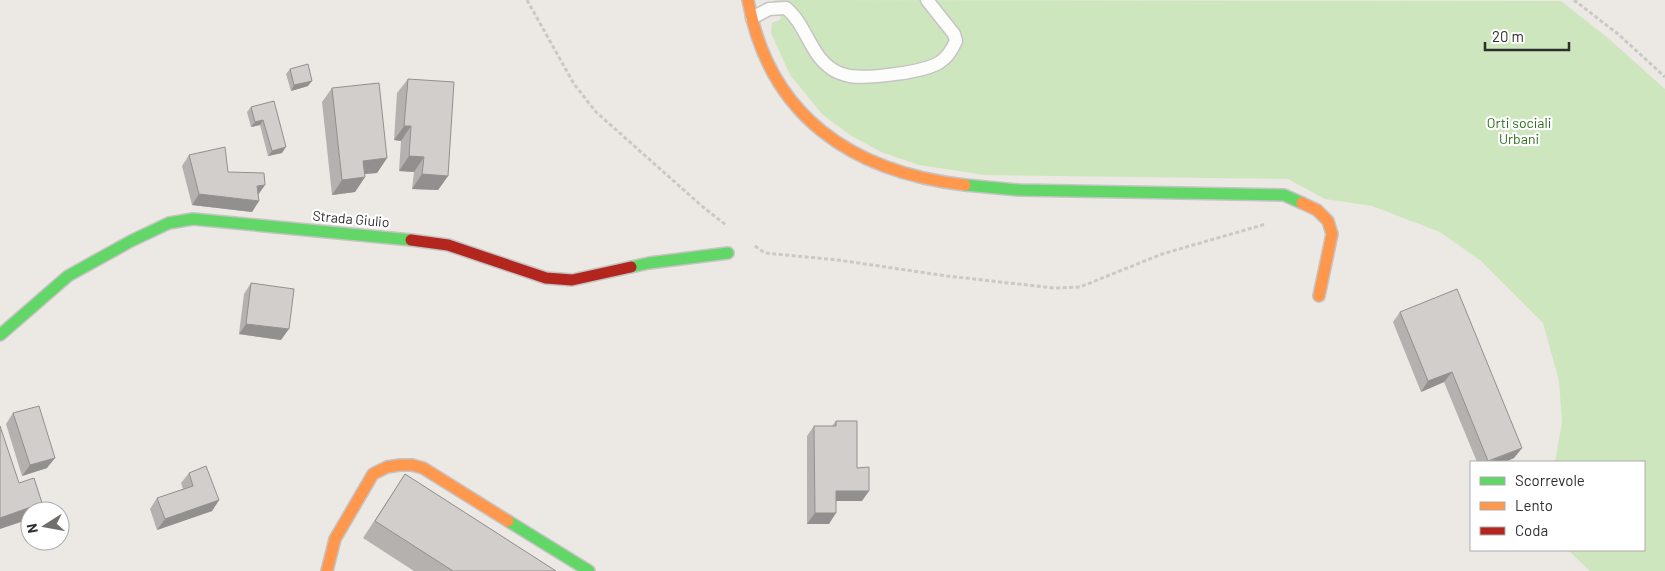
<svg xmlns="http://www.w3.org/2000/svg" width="1665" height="571" viewBox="0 0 1665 571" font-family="Barlow,sans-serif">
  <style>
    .green { fill: #cee6be }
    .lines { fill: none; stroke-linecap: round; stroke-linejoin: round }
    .lane-casing { stroke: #c5c4c5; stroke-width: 15 }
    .fast-casing { stroke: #c5c4c5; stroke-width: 14 }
    .slow-casing { stroke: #c5c4c5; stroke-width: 14 }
    .jam-casing { stroke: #c5c4c5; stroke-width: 14 }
    .path { stroke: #c9c9c8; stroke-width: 3; stroke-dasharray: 4 2.5; stroke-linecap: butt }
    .lane { stroke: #fcfcfb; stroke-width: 12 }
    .fast { stroke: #63d668; stroke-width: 11 }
    .slow { stroke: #ff974d; stroke-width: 11 }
    .jam { stroke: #b3261e; stroke-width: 11 }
    .wall { fill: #b4b1af }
    .shaded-wall { fill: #92908e }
    .building { fill: #d1cecb; stroke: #92908e }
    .labels { text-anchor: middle; stroke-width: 4.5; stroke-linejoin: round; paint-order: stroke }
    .park-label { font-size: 14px; fill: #2c6e1b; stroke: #fff }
    .street-label { font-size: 14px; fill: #2e2e2e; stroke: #fff }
  </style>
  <rect width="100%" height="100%" fill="#ece8e4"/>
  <path class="green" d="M774 0 1561 1 1608 38 1665 89V571H1590L1568 550H1644V462H1555L1562 422 1559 381 1543 323 1481 261 1440 232 1372 206 1325 199 1288 179 985 175 919 165 881 152 850 135 822 114 790 75 771 33 772 23 781 19Z"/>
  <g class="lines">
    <defs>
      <path id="lane" d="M752 18 769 9 786 8C806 24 810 55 832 69 836 72 845 75 850 76 868 79 926 72 940 62 948 57 952 50 956 41L954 34 927 0"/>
      <path id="fast" d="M965 185 1019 190 1284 195 1302 203
        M631 267 649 263 728 253
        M0 335 68 276 131 241 169 223 193 219 411 240
        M508 521 589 571"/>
      <path id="slow" d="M748 0C769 117 853 172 965 185
        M1302 203 1317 210 1328 221 1332 234 1319 296
        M327 571 335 539 373 474 387 467 400 465H412L423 468 508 521"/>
      <path id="jam" d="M411 240 448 245 546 278 572 280 631 267"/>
    </defs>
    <use href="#lane" class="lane-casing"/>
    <use href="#fast" class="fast-casing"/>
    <use href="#slow" class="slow-casing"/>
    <use href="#jam" class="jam-casing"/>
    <path class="path" d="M527 0 574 84 596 112 703 207 726 225
      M1574 0 1618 34 1665 77
      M755 246 765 253 838 260 947 276 1054 288 1080 287 1162 254 1266 224"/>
    <use href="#lane" class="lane"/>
    <use href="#fast" class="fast"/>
    <use href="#slow" class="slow"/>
    <use href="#jam" class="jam"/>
  </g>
  <path class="wall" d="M290 69 308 86 291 91 286 74Z
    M408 79 448 176 438 190 412 189 414 172 399 171 401 141 394 140 397 93Z
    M332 88 387 158 377 173 364 174 365 177 355 192 332 195 322 102Z
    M274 101 282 153 268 156 260 125 251 127 247 112 251 107Z
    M189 155 228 172 265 185 258 194 259 201 252 212 192 205 182 166Z
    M251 283 281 340 239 334 244 294Z
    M1400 312 1522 448 1514 458 1505 462H1477L1444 382 1421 392 1393 322Z
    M13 413 47 468 22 476 6 424Z
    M836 421 857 468 862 501H836L829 524H807V436L814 426H832Z
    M189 473 219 500 212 511 157 530 150 509 157 498 183 489 181 483Z
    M405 474 556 571H414L363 538Z"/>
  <path class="shaded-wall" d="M312 81 308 86 291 91 294 85Z
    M263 120 260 125 251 127 255 122Z
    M404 126H411L401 141 394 140Z
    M286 147 282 153 268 156 272 151Z
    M409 156 424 157 414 172 399 171Z
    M387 158 377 173 352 175 363 161Z
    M422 174 448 176 438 190 412 189Z
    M365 177 355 192 332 195 342 180Z
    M265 185 258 195 257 186Z
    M199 194 259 201 252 212 192 205Z
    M246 324 289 329 281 340 239 334Z
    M1452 372 1444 382 1421 392 1428 381Z
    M1522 448 1514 458 1505 462H1488Z
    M55 458 47 468 22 476 30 465Z
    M836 491H869L862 501H829Z
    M219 500 212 511 157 530 165 519Z
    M42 503 37 511H30V519L0 529V518Z
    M815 513H836L829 524H807Z"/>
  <path class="building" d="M308 64 312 81 294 85 290 69Z
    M408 79 454 82 448 176 422 174 424 157 409 156 411 126H404Z
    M379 83 387 158 363 161 365 177 342 180 332 88Z
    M274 101 286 147 272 151 263 120 255 122 251 107Z
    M225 147 228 172 264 173 265 185 257 186 259 201 199 194 189 155Z
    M251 283 294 289 289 329 246 324Z
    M1457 289 1522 448 1488 461 1452 372 1428 381 1400 312Z
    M39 406 55 458 30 465 13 413Z
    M836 421H857V468L869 467V491H836V513H815L814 426H836Z
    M0 426 19 483 34 478 42 503 0 518Z
    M206 466 219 500 165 519 157 498 193 486 189 473Z
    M405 474 556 571H453L375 521Z"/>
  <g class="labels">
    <g class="park-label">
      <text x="1519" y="128">Orti sociali<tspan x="1519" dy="16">Urbani</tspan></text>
    </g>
    <g class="street-label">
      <text transform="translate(351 219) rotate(5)" y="5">Strada Giulio</text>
    </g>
  </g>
  <rect x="1470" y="461" width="175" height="90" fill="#ffffff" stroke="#ababab"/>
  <rect x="1480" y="477" width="25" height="8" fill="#63d668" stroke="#ababab"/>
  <text x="1515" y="486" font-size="15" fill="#2e2e2e">Scorrevole</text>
  <rect x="1480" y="502" width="25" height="8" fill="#ff974d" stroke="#ababab"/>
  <text x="1515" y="511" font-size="15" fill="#2e2e2e">Lento</text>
  <rect x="1480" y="527" width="25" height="8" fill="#b3261e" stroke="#ababab"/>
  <text x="1515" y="536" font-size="15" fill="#2e2e2e">Coda</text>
  <g transform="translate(45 526) rotate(259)"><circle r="24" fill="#ffffff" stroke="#ababab"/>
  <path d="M0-4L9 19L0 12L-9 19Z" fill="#706f6e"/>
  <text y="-8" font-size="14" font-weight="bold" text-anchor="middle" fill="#2e2e2e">N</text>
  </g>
  <path d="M1485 42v8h84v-8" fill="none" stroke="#2e2e2e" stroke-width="2.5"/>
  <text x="1492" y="42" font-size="15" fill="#2e2e2e" stroke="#ffffff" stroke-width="4" paint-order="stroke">20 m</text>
</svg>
